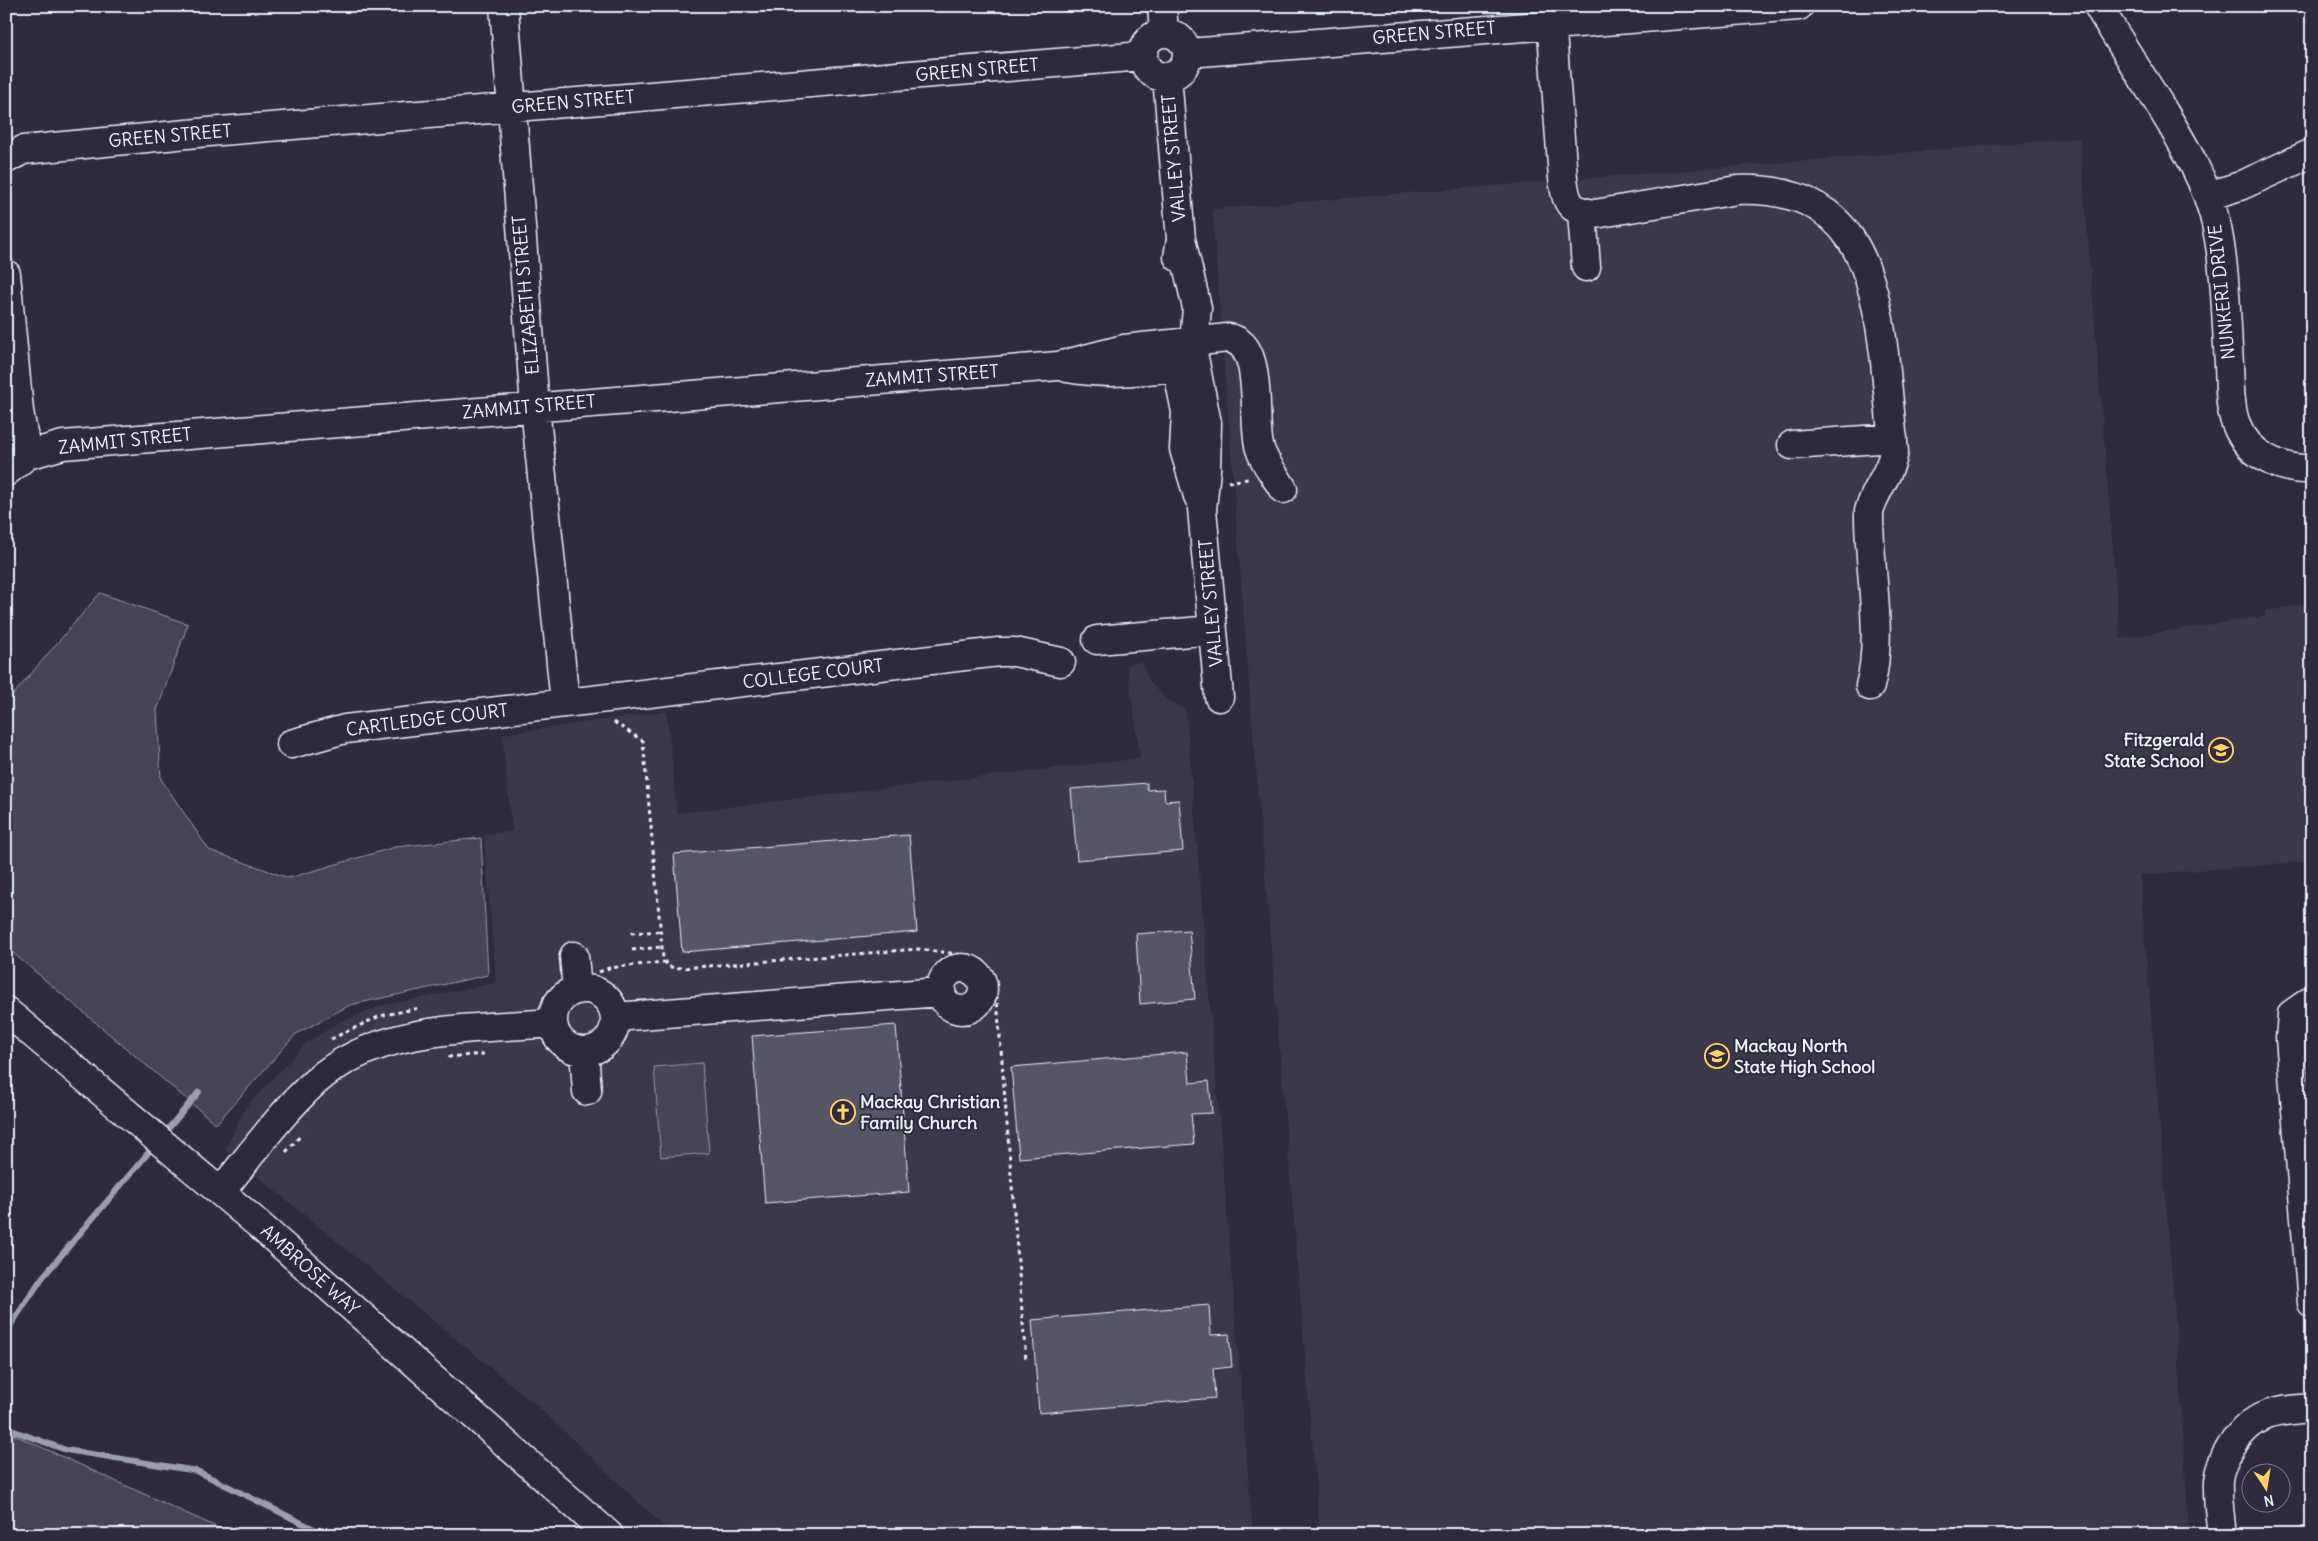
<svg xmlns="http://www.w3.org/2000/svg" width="2318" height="1541" viewBox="0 0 2318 1541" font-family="Delius,sans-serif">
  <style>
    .built { fill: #3b3749 }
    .green { fill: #464455; stroke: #979aa6 }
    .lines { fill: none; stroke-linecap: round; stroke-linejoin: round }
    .stream { stroke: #9c9fab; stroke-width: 6 }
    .building { fill: #575565; stroke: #e8f1f8 }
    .minor-casing { stroke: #e8f1f8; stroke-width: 31 }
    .path { stroke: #e8f1f8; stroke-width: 3; stroke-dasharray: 4 4; stroke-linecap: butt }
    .minor { stroke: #2f2a3d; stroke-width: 28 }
    .labels { text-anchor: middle; stroke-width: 4; stroke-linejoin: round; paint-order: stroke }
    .street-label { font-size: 18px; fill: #e8f1f8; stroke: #2f2a3d }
    .poi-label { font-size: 18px; font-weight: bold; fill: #e8f1f8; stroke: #2f2a3d; text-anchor: start }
  </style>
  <rect width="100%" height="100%" fill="#2f2a3d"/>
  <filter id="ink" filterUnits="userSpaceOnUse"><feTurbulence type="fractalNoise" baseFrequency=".02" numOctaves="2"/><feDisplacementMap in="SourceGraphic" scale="10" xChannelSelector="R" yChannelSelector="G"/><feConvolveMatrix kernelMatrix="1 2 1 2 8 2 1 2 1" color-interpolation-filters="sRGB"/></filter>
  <g filter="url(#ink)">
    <path class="built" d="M2080 138 2120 638 2265 616V611L2312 603V861L2140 875 2136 827 2180 1377 2189 1535H1320L1250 698 1212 209Z
      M1141 662 1150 682 1166 699 1186 710 1253 1535H673L536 1405 225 1150 245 1108 306 1043 341 1021 383 1005 496 983 484 835 512 831 502 734 667 711 677 813 1140 758 1127 664Z"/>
    <path class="green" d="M100 593 188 624 157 710 161 779 209 850 289 878 395 847 481 838 488 975 350 1005 296 1034 216 1124 6 947V703Z
      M702 1063 709 1153 661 1157 654 1067Z
      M6 1431 234 1535H6Z"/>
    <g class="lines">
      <path class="stream" d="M163 1135 199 1092
        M6 1332 42 1278 155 1145
        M6 1428 66 1450 197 1471 326 1535"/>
    </g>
    <path class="building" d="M1147 783V790L1164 789 1165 801 1179 800 1183 851 1077 860 1071 789Z
      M909 835 917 932 682 952 674 854Z
      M1189 930 1195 999 1140 1004 1136 934Z
      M896 1025 909 1192 765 1203 752 1036Z
      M1187 1052 1190 1083 1209 1081 1212 1113 1191 1114 1194 1144 1019 1158 1011 1067Z
      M1209 1305 1211 1335 1229 1334 1232 1367 1213 1369 1215 1398 1039 1413 1032 1320Z"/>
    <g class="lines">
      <defs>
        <path id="minor" d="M504 6 535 407 565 703
          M1162 6 1164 32
          M1550 6 1563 178C1566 203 1569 211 1595 214L1737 190C1853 186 1874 266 1885 362 1888 392 1891 422 1894 452 1890 474 1875 490 1869 511 1868 565 1884 635 1870 686
          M2098 6C2117 37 2136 68 2156 99 2181 140 2207 181 2217 228 2226 273 2226 319 2229 364 2230 383 2229 407 2236 424 2248 455 2280 470 2312 469
          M1143 55a22 22 0 1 1 44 0a22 22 0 1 1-44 0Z
          M1188 53 1799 6
          M1167 77 1181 239 1178 257
          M6 159 23 150 208 132 1143 56
          M2208 196 2240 186 2312 153
          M1582 212 1586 267
          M1181 239 1197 308 1193 353 1207 423 1206 470 1202 509 1219 697
          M6 274 19 411 27 455
          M1067 368C1110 376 1151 370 1194 365
          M1179 377 1186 412 1184 449 1198 496
          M1792 445 1893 438
          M6 472 27 455 63 445 1058 366 1124 349 1228 338C1265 342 1252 418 1259 445 1262 460 1275 475 1283 489
          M1097 640 1213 630
          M291 744 345 729 999 652H1015L1061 662
          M574 956 577 990
          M941 989a21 21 0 1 1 42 0a21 21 0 1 1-42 0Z
          M553 1020a31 31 0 1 1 62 0a31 31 0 1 1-62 0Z
          M2312 1000 2292 1014 2290 1038 2312 1303
          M6 1011 257 1223 609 1535
          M615 1017 940 992
          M584 1051 587 1091
          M221 1191C251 1155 280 1114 315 1082 380 1024 471 1030 552 1023
          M2222 1535C2220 1517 2217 1498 2218 1481 2219 1468 2225 1456 2232 1445 2254 1412 2275 1411 2312 1408"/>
      </defs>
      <use href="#minor" class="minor-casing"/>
      <path class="path" d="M1228 482 1248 479
        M614 722 643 741 663 958 668 967 683 968 918 949 958 954 978 961 986 966 996 987 1026 1361
        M631 933 661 931
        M632 950 662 947
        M599 972 609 968 664 962
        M543 999 552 988
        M944 1016C965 1030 986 1017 996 998
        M331 1039 380 1016 419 1008
        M546 1047 560 1059
        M448 1057 484 1054
        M609 1058 625 1041
        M286 1152 302 1134"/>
      <use href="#minor" class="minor"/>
    </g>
  </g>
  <defs>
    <symbol id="school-ring" viewBox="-11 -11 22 22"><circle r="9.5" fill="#2f2a3d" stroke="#ffd166" stroke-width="1.5"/><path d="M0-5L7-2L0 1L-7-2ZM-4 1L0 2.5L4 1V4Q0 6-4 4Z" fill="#ffd166"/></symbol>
    <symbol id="church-ring" viewBox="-11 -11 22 22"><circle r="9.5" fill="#2f2a3d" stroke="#ffd166" stroke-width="1.5"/><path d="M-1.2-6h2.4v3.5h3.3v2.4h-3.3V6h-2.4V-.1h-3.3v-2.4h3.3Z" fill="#ffd166"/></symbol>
  </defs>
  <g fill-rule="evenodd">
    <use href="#school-ring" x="2207" y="736" width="28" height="28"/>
    <use href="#school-ring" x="1703" y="1042" width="28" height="28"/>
    <use href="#church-ring" x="829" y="1098" width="28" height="28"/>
  </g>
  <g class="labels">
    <g class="street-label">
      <text transform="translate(1434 33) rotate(-5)" y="6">GREEN STREET</text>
      <text transform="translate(977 70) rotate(-5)" y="6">GREEN STREET</text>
      <text transform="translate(573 102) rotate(-5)" y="6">GREEN STREET</text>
      <text transform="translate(170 136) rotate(-5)" y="6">GREEN STREET</text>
      <text transform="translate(1174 158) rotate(-95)" y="6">VALLEY STREET</text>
      <text transform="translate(2222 292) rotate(-96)" y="6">NUNKERI DRIVE</text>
      <text transform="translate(526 295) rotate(-95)" y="6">ELIZABETH STREET</text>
      <text transform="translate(932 376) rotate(-4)" y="6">ZAMMIT STREET</text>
      <text transform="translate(529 407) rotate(-5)" y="6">ZAMMIT STREET</text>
      <text transform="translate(125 441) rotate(-6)" y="6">ZAMMIT STREET</text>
      <text transform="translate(1211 603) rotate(-95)" y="6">VALLEY STREET</text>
      <text transform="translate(813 674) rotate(-7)" y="6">COLLEGE COURT</text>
      <text transform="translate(427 720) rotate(-7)" y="6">CARTLEDGE COURT</text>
      <text transform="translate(310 1270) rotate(42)" y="6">AMBROSE WAY</text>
    </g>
    <g class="poi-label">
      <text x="2204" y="746" text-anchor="end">Fitzgerald<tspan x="2204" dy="21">State School</tspan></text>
      <text x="1734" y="1052">Mackay North<tspan x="1734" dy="21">State High School</tspan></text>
      <text x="860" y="1108">Mackay Christian<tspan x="860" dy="21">Family Church</tspan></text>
    </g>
  </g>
  <rect width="2318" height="1541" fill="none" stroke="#2f2a3d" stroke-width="25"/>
  <rect x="12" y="12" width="2293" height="1516" fill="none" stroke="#e8f1f8" stroke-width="2" filter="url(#ink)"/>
  <g transform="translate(2266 1488) rotate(168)"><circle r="24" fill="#2f2a3d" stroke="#797a88"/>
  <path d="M0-4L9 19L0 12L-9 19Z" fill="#ffd166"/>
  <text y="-8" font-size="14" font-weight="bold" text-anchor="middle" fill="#e8f1f8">N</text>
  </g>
</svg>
